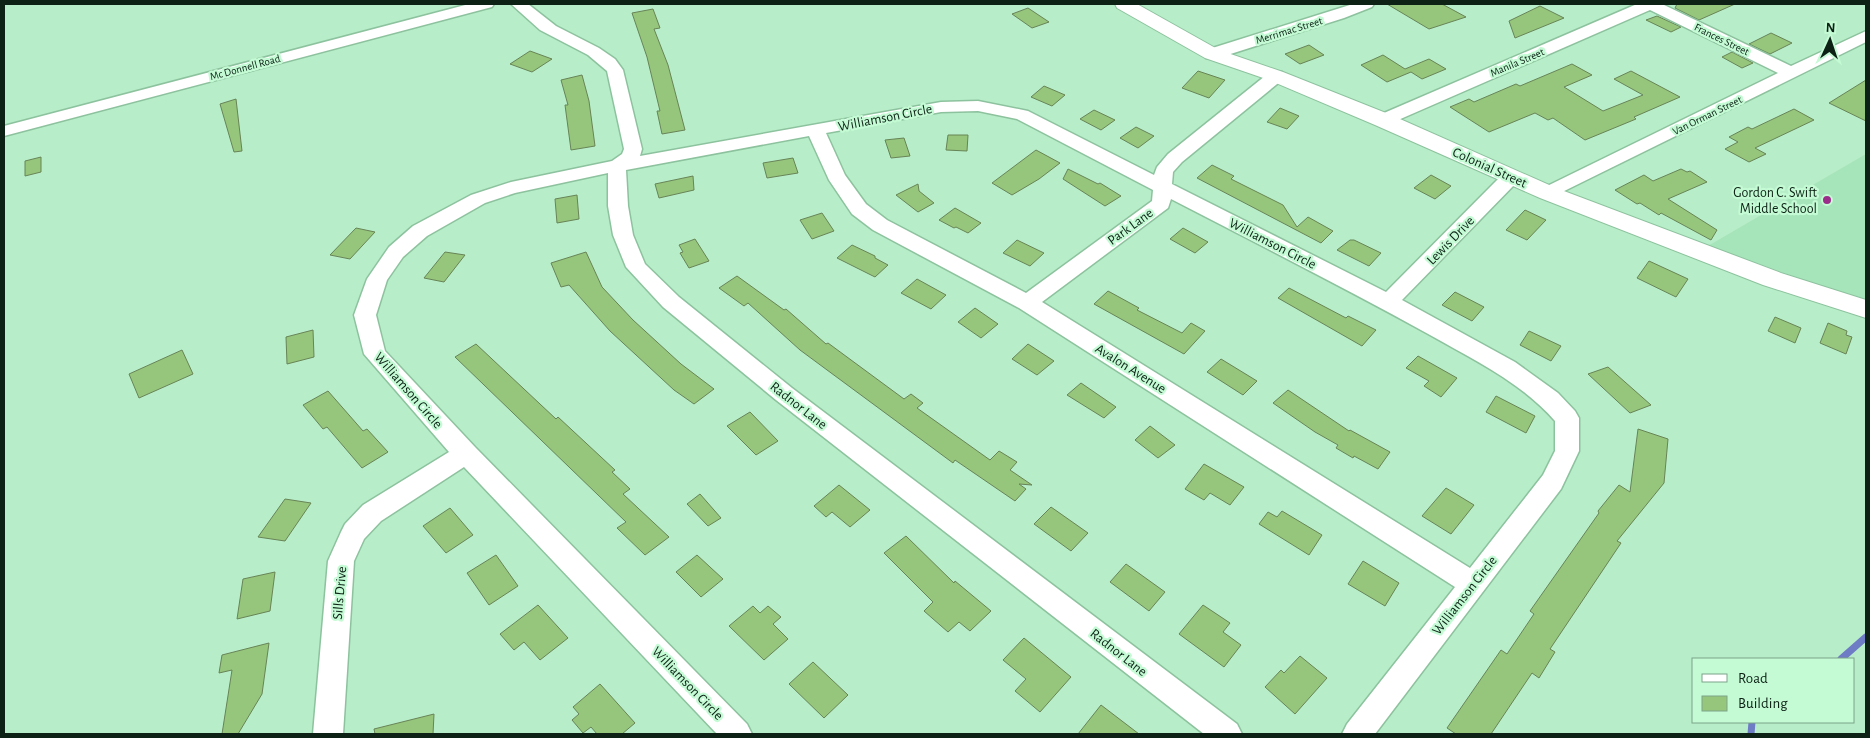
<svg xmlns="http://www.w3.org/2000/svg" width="1870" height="738" viewBox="0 0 1870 738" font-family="'Alegreya Sans',sans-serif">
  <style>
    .built { fill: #a6e4ba }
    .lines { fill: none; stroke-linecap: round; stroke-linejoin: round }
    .stream { stroke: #6e7bc5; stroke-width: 7 }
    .building { fill: #96c67b; stroke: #678457 }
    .street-casing { stroke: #8dc29e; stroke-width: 3 }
    .secondary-casing { stroke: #8dc29e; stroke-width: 2 }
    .street { fill: #fff; fill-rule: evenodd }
    .secondary { fill: #fff; fill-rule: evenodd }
    .poi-dot { fill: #9b2c8a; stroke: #c4fbd5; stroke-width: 2 }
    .labels { text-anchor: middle; stroke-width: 4.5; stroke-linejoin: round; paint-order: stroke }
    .far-street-label { font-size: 11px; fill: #0d2215; stroke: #c4fbd5 }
    .street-label { font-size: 14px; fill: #0d2215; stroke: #c4fbd5 }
    .poi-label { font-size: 14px; fill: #0d2215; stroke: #c4fbd5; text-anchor: end }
  </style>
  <rect width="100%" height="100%" fill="#b7edc8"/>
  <path class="built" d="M1866 154V300L1810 282 1708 246Z"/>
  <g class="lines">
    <path class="stream" d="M1841 659 1866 637
      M1751 734 1752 722"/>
  </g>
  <path class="building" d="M1387 4H1442L1466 17 1429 29Z
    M1677 4H1735L1699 20 1675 8Z
    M1540 6 1564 18 1515 38 1509 21Z
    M1028 8 1049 22 1032 28 1012 14Z
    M653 9 660 28 654 29 668 65 685 130 662 134 657 111H660L647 57 632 13Z
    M1657 16 1681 27 1671 32 1646 20Z
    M1771 33 1792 43 1770 54 1749 44Z
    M1309 45 1324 55 1300 64 1285 54Z
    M530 51 552 59 532 72 510 64Z
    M1732 52 1753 63 1742 68 1722 57Z
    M1383 55 1405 69 1429 59 1446 69 1422 79 1411 72 1387 82 1361 65Z
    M1572 64 1592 75 1564 87 1603 111 1643 95 1614 79 1631 71 1680 97 1634 117 1636 119 1585 140 1553 118 1548 120 1535 113 1489 132 1450 107 1469 99 1474 102 1516 84 1520 86Z
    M1198 71 1225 80 1209 98 1182 88Z
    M582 75 589 101 595 146 571 150 565 105H568L561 80Z
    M1866 80V121L1829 103Z
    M1044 86 1065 95 1052 106 1031 97Z
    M236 99 242 151 234 152 220 104Z
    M1280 108 1299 116 1287 129 1267 122Z
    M1794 109 1814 120 1755 148 1766 154 1749 162 1725 149 1738 142 1729 137 1748 127 1752 129Z
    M1094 110 1115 120 1101 130 1080 119Z
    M1136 127 1154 136 1138 148 1120 138Z
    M948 135H968L967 151 946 150Z
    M904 138 910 156 891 158 885 140Z
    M1036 150 1060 163 1039 179 1012 195 992 183Z
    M41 157V172L25 176V161Z
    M793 158 798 173 767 178 763 163Z
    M1212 165 1234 176 1231 179 1283 205 1297 227 1308 217 1333 231 1321 243 1197 178Z
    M1068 169 1098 184 1100 183 1121 196 1105 206 1063 179Z
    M1681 169 1687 172 1690 171 1707 182 1668 199 1717 230 1711 240 1661 213 1659 215 1640 203 1637 204 1615 190 1644 175 1653 181Z
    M1431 175 1451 186 1435 199 1414 188Z
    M693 176 694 190 659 198 655 184Z
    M918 184 919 191 934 203 918 212 896 195Z
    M577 195 579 219 557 223 555 199Z
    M955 208 981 223 968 233 956 227 954 228 939 220Z
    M1525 210 1546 220 1527 240 1506 230Z
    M822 213 834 231 812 239 800 220Z
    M356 228 375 232 350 259 330 255Z
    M1183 228 1208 242 1195 253 1170 239Z
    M695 239 709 261 689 268 680 253 683 252 679 245Z
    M1017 240 1044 253 1030 266 1003 253Z
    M1350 240H1354L1381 253 1369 266 1337 250Z
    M852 245 875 256V258L888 265 875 277 837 258Z
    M445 252 465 255 444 282 424 278Z
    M586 252 602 287 633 320 681 364 714 389 694 404 674 390 610 331 569 285 561 287 551 263Z
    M1649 261 1688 279 1676 297 1637 278Z
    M737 276 784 310 786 309 826 344 828 343 904 399 911 394 923 403 917 408 990 460 999 451 1017 462 1010 470 1032 485 1019 484 1026 489 1015 501 955 460 953 463 800 350 748 303 744 306 719 288Z
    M917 279 946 295 931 309 901 293Z
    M1289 288 1346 318 1348 316 1376 330 1362 346 1278 298Z
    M1108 291 1139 308 1137 310 1182 333 1191 323 1205 331 1184 354 1094 304Z
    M1455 292 1484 307 1472 321 1442 305Z
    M975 308 998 324 981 338 958 322Z
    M1775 317 1801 328 1795 343 1768 331Z
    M1828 323 1847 331 1846 335 1852 337 1846 354 1820 343Z
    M313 330 314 357 287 364 286 337Z
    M1529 331 1561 346 1551 361 1520 345Z
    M476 344 556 419 558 417 615 470 612 472 630 489 623 494 669 537 645 555 617 528 626 522 455 357Z
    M1028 344 1054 361 1037 375 1012 359Z
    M182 350 193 374 139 398 129 374Z
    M1418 356 1457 378 1441 397 1424 386 1429 381 1406 368Z
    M1221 359 1257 381 1243 395 1207 372Z
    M1608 367 1651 405 1630 413 1588 374Z
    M1081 383 1116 407 1104 418 1067 395Z
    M1288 390 1349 431 1350 430 1390 452 1378 469 1354 456 1353 458 1336 448 1338 445 1315 432 1273 403Z
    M328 391 363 431 367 429 388 452 362 468 327 427 323 429 303 405Z
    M1496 396 1535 416 1526 433 1486 412Z
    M750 412 778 441 756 455 727 426Z
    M1150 426 1175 445 1158 458 1135 440Z
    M1638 429 1668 439 1664 483 1617 541 1621 543 1550 649 1555 652 1539 678 1532 673 1491 734H1456L1447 728 1501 650 1507 654 1534 614 1530 611 1599 513 1598 511 1619 485 1630 492Z
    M1204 464 1244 487 1230 505 1210 493 1204 500 1185 489Z
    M839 485 870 510 850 527 832 512 826 517 814 506Z
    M1446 488 1474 505 1451 534 1422 516Z
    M700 494 721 518 708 526 687 504Z
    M285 499 311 503 285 541 258 537Z
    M1051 507 1088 533 1071 551 1034 524Z
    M450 508 473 535 446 553 423 526Z
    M1282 511 1322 535 1309 555 1259 524 1268 512 1277 517Z
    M906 536 954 583 955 581 991 611 970 631 959 622 948 632 924 611 933 602 884 553Z
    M496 555 518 586 489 605 467 573Z
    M697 555 723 579 701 597 676 572Z
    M1363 561 1399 583 1385 606 1348 584Z
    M1126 564 1165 592 1149 611 1110 582Z
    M275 572 270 611 237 619 243 579Z
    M538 605 568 638 540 660 524 642 514 650 500 634Z
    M1203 605 1230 623 1223 632 1241 645 1224 667 1179 634Z
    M753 606 760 613 768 606 781 617 773 624 788 639 764 660 729 626Z
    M1024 638 1071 677 1040 712 1015 691 1026 679 1003 660Z
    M269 643 262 694 238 734H222L232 670 219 673 222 655Z
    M1300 656 1327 678 1295 714 1265 687 1281 670 1284 673Z
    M813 662 848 695 824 718 789 684Z
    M600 684 635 723 622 734H597L591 727 583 733 572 720 579 714 573 707Z
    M1101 705 1139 734H1078Z
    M434 714 433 734H375L374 729Z"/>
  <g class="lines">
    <defs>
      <path id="street" d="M469 4H494L492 7 4 136V126Z
        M511 4H528L556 26 599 48 615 59 623 70 642 149 640 156 941 102 978 101 1028 111 1154 175 1157 167 1168 154 1270 72H1282L1284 76 1282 80 1182 162 1173 172 1172 184 1386 292 1504 173 1511 171 1518 173 1520 177 1518 181 1402 300 1515 362 1558 393 1575 411 1579 418V451L1561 489 1375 734H1342L1347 724 1455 587 1019 308 873 230 852 214 829 180 809 136 626 170 628 206 633 235 645 264 679 297 792 388 1237 724 1242 734H1204L776 400 663 307 626 267 613 235 608 206V173L515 193 485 203 427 236 403 257 387 280 376 315 385 351 475 447 747 724 752 734H717L464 467 381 521 364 539 354 561 343 734H313L328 561 341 532 345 524 363 505 449 452 364 354 354 315 367 279 389 247 413 226 471 195 511 182 612 161 622 154 624 149 607 71 588 55 540 30ZM978 111 1017 119 1153 190 1152 201 1026 293 887 220 866 204 845 175 826 133 941 112ZM1171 199C1258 244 1345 288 1430 335 1474 360 1521 382 1555 421V451L1543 475 1470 568 1042 302 1168 208Z
        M1353 4H1374L1372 7 1344 18 1218 58H1206L1204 54 1206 50Z
        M1637 4H1662L1791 66 1866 31V42L1548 199 1541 197 1538 193 1541 189 1778 73 1650 10 1389 124 1383 125 1377 124 1374 120 1377 116Z"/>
      <path id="secondary" d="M1115 4H1137L1219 50 1283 72 1391 115 1556 188 1781 273 1866 300V318L1763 285 1540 198 1375 125 1269 80 1205 58 1117 8Z"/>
    </defs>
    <use href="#street" class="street-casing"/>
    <use href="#secondary" class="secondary-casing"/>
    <use href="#street" class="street"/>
    <use href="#secondary" class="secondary"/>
  </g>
  <circle class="poi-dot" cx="1827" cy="200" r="5"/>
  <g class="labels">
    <g class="far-street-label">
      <text transform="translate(1289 30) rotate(-17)" y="4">Merrimac Street</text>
      <text transform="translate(1722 39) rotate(26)" y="4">Frances Street</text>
      <text transform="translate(1517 62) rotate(-23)" y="4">Manila Street</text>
      <text transform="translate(245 67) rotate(-15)" y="4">Mc Donnell Road</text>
      <text transform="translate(1707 115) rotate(-26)" y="4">Van Orman Street</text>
    </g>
    <g class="street-label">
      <text transform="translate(885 117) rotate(-11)" y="5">Williamson Circle</text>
      <text transform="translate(1490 167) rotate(24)" y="5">Colonial Street</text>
      <text transform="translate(1130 226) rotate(-36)" y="5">Park Lane</text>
      <text transform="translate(1450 240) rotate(-46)" y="5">Lewis Drive</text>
      <text transform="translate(1273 243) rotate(27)" y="5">Williamson Circle</text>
      <text transform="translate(1131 368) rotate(32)" y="5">Avalon Avenue</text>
      <text transform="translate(409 390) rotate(49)" y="5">Williamson Circle</text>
      <text transform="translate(799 405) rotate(38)" y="5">Radnor Lane</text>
      <text transform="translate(339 593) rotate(-85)" y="5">Sills Drive</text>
      <text transform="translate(1464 595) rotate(-52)" y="5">Williamson Circle</text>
      <text transform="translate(1119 652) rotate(38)" y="5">Radnor Lane</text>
      <text transform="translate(688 683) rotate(46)" y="5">Williamson Circle</text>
    </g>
    <g class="poi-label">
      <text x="1817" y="197">Gordon C. Swift<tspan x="1817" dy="16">Middle School</tspan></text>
    </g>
  </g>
  <rect width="1870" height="738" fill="none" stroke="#0d2215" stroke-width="10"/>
  <rect x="1692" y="658" width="162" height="65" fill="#c4fbd5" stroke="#7ba488"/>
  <rect x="1702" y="674" width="25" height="8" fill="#ffffff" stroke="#7ba488"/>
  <text x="1738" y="683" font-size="15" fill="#0d2215">Road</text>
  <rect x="1702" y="696" width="25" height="15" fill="#96c67b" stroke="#7ba488"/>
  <text x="1738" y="708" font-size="15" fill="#0d2215">Building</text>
  <g transform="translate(1830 40) rotate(3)" stroke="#c4fbd5" stroke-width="4" paint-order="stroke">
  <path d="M0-4L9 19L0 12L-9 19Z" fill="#0d2215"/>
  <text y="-8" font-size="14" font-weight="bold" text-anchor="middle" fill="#0d2215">N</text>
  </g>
</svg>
